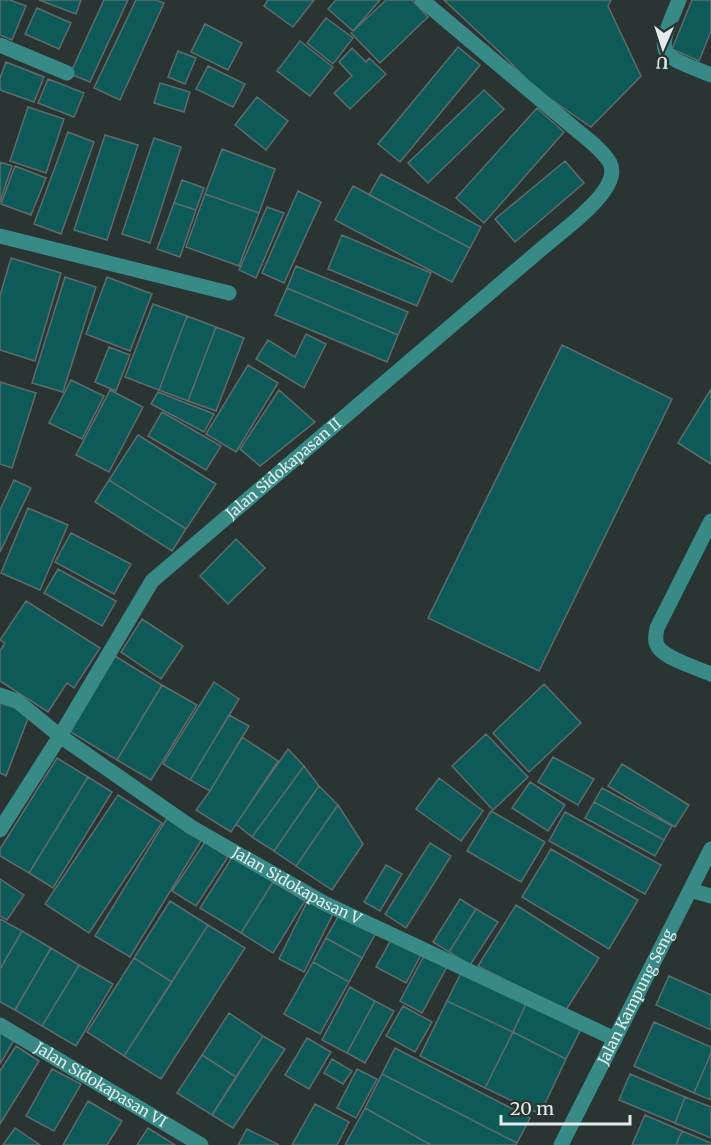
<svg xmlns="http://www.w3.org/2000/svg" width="711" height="1145" viewBox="0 0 711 1145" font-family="Merriweather,serif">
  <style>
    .building { fill: #0d5a58; stroke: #5f6c6b; stroke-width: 1.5 }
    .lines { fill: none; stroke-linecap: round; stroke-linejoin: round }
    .minor { stroke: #388a87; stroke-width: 15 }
    .labels { text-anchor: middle; stroke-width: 6; stroke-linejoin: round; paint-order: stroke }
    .street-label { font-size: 15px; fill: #e4ebeb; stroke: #293433 }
  </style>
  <rect width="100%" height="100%" fill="#293433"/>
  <path class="building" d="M0 0H10L26 6 12 40 0 35Z
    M39 0H81L76 14Z
    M104 0H128L90 82 70 74Z
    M136 0H156L164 3 120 100 94 88Z
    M268 0H314L293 27 264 6Z
    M336 0H380L353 31 328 9Z
    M386 0H412L428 17 380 63 351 33Z
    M444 0H611L608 6 641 76 591 127 536 89 506 58Z
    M692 0H711V31L699 61 672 49Z
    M37 8 71 23 59 49 25 34Z
    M326 18 353 38 333 64 307 43Z
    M205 24 242 43 228 70 191 52Z
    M300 41 333 67 310 96 277 71Z
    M458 47 480 65 400 162 378 144Z
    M352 48 366 62 369 58 386 74 350 109 334 93 352 76 339 62Z
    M178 51 196 58 185 84 168 77Z
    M6 62 44 77 34 102 0 90V78Z
    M208 66 245 84 233 107 196 89Z
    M48 79 84 93 74 117 38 103Z
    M160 83 190 92 184 112 154 103Z
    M484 90 504 109 428 183 408 163Z
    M257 97 288 121 266 150 235 125Z
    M28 107 64 119 46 173 10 161Z
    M537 108 564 132 484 223 456 198Z
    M68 132 94 142 61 234 34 224Z
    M105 135 138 145 107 240 74 230Z
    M154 138 181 147 150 243 122 234Z
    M222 149 275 169 259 213 205 194Z
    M565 161 584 183 515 242 495 219Z
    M0 162 12 166 0 202Z
    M15 166 46 178 31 215 1 204Z
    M381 174 481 227 470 248 369 195Z
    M182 180 204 188 196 210 174 203Z
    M353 186 470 248 452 282 335 220Z
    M298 191 321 202 284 283 262 273Z
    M205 194 259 213 239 266 186 247Z
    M174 203 196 210 180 257 157 249Z
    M267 207 284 213 256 278 239 270Z
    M342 235 431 273 417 306 328 269Z
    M11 258 61 273 35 361 0 350V296Z
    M296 266 408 312 398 335 287 288Z
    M65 277 96 287 63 392 32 383Z
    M107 277 152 294 130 351 86 334Z
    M287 288 398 335 387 362 275 315Z
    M153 304 187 316 159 390 125 377Z
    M187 316 216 327 188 401 159 390Z
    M216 327 244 338 216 411 188 401Z
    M306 334 326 344 304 388 256 359 268 340 295 357Z
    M562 345 672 399 539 671 428 618Z
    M109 347 130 355 116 391 95 382Z
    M248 365 278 383 236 452 206 434Z
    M71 380 104 396 82 439 49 423Z
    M0 382 36 393 12 468 0 464Z
    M711 389V464L678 443Z
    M110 390 143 407 109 472 76 455Z
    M279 390 315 422 260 466 240 449Z
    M158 392 214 414 204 432 151 404Z
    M162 412 221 446 206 470 148 436Z
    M138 435 216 484 186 529 109 480Z
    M14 480 31 488 0 552V510Z
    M109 480 186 529 172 551 95 502Z
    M28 508 68 525 40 590 1 573Z
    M71 533 131 564 114 594 55 562Z
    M236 539 265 568 228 604 200 576Z
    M58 569 116 601 102 626 44 593Z
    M26 601 100 648 74 688 67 683 48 712 0 681V651L5 643 0 640Z
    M142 619 183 646 161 679 121 652Z
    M115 656 162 685 117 760 69 731Z
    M214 682 239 699 190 780 163 764Z
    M544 684 581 723 529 772 493 733Z
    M162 685 197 705 151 780 117 760Z
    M0 703 30 713 6 776 0 773Z
    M229 715 249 726 210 791 190 780Z
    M486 734 528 777 493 810 452 766Z
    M242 737 278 761 231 832 196 810 210 791Z
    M288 749 304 766 252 837 236 824Z
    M553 757 594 779 578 805 538 782Z
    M57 758 88 777 29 873 0 856V849Z
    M622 764 689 805 675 827 608 786Z
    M304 766 319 786 274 851 252 837Z
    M88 777 112 792 53 888 29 873Z
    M439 778 483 811 461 841 416 809Z
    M530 782 565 805 548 831 512 808Z
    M319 786 338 805 296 866 274 851Z
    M602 788 672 826 664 840 594 802Z
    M118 795 162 823 89 933 45 904Z
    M594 802 664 840 655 856 585 818Z
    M338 805 363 844 332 890 296 866Z
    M491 811 545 842 521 882 467 851Z
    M565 812 661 865 645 894 549 841Z
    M169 815 204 836 130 957 95 936Z
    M205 842 228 857 196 906 172 891Z
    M430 843 451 856 406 928 385 914Z
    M551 849 638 900 609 949 522 897Z
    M233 856 273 882 241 933 200 908Z
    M386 865 402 874 380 911 364 902Z
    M0 879 24 895 7 920 0 916Z
    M273 882 305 901 273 953 241 933Z
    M460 899 476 909 449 952 433 942Z
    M308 900 334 912 304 972 279 959Z
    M170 901 208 925 172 982 134 958Z
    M516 905 599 958 566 1010 478 966Z
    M476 909 498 922 470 965 449 952Z
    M340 913 376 933 362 958 326 938Z
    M0 919 22 931 0 969Z
    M208 925 245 948 161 1079 124 1056Z
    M22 931 51 948 15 1010 0 1002V969Z
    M326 938 362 958 349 982 313 962Z
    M392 938 422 953 406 983 376 967Z
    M51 948 79 965 42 1026 15 1010Z
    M425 954 448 965 422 1013 400 1001Z
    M134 958 172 982 124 1056 87 1032Z
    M313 962 349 982 320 1034 284 1014Z
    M79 965 113 984 76 1046 42 1026Z
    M462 971 527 1002 513 1032 447 1001Z
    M669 976 711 995V1030L656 1005Z
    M350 987 375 1001 347 1053 322 1040Z
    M375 1001 394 1011 365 1063 347 1053Z
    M447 1001 513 1032 485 1088 420 1056Z
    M527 1002 581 1029 566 1059 513 1032Z
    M403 1006 432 1022 415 1052 386 1036Z
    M229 1013 263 1036 236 1077 202 1055Z
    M654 1022 711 1047V1053L694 1093 634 1066Z
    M0 1032 14 1040 0 1064Z
    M513 1032 566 1059 540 1114 485 1088Z
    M263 1036 285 1049 233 1128 212 1115Z
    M307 1038 331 1052 309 1089 285 1075Z
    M16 1046 39 1061 0 1124V1071Z
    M395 1048 530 1118 517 1143 382 1074Z
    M711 1053V1100L694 1093Z
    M202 1055 236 1077 212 1115 177 1093Z
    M332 1059 352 1071 343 1084 324 1073Z
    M52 1069 81 1084 54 1131 26 1116Z
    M357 1069 377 1079 356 1118 337 1108Z
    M382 1074 517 1143 516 1145H431L365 1108Z
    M630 1074 685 1097 675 1123 619 1100Z
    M685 1097 711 1107V1138L675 1123Z
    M88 1101 122 1121 107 1145H63Z
    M315 1104 349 1122 337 1145H292Z
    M365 1108 431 1145H345Z
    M645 1115 682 1131 676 1145H632Z
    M15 1128 40 1145H3Z
    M148 1128 175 1145H137Z
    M247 1129 279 1145H238Z
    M682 1131 711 1143V1145H676Z"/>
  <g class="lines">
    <g class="minor">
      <path d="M679 0C656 56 655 53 711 75"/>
      <path d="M0 45 67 73"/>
      <path d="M0 236 229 293"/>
      <path d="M711 521 657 628C656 634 654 641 658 647 666 659 697 668 711 674"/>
      <path id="s1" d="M0 695 17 701 60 736 191 827 324 903 615 1039"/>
      <path id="s2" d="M0 830 60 736 152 581 546 245C563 230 623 189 610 163 604 152 590 141 580 133L422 0"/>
      <path d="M690 890 711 896"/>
      <path id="s3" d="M0 1025 201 1145"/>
      <path id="s4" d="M561 1145 711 849"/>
    </g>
  </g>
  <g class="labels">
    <g class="street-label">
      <text dy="5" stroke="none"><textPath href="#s2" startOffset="465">Jalan Sidokapasan II</textPath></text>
      <text dy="5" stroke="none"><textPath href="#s1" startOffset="354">Jalan Sidokapasan V</textPath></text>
      <text dy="5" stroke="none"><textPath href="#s4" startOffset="166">Jalan Kampung Seng</textPath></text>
      <text dy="5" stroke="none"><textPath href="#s3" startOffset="117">Jalan Sidokapasan VI</textPath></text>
    </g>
  </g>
  <g transform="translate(663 48) rotate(183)" stroke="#293433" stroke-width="4.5" paint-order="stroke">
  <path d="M0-4.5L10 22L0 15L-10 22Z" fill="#e4ebeb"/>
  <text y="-9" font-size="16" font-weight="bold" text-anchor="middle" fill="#e4ebeb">U</text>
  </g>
  <path d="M501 1115v9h129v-9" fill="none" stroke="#e4ebeb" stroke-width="3"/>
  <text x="510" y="1115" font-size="18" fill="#e4ebeb" stroke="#293433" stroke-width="4.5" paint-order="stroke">20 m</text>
</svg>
